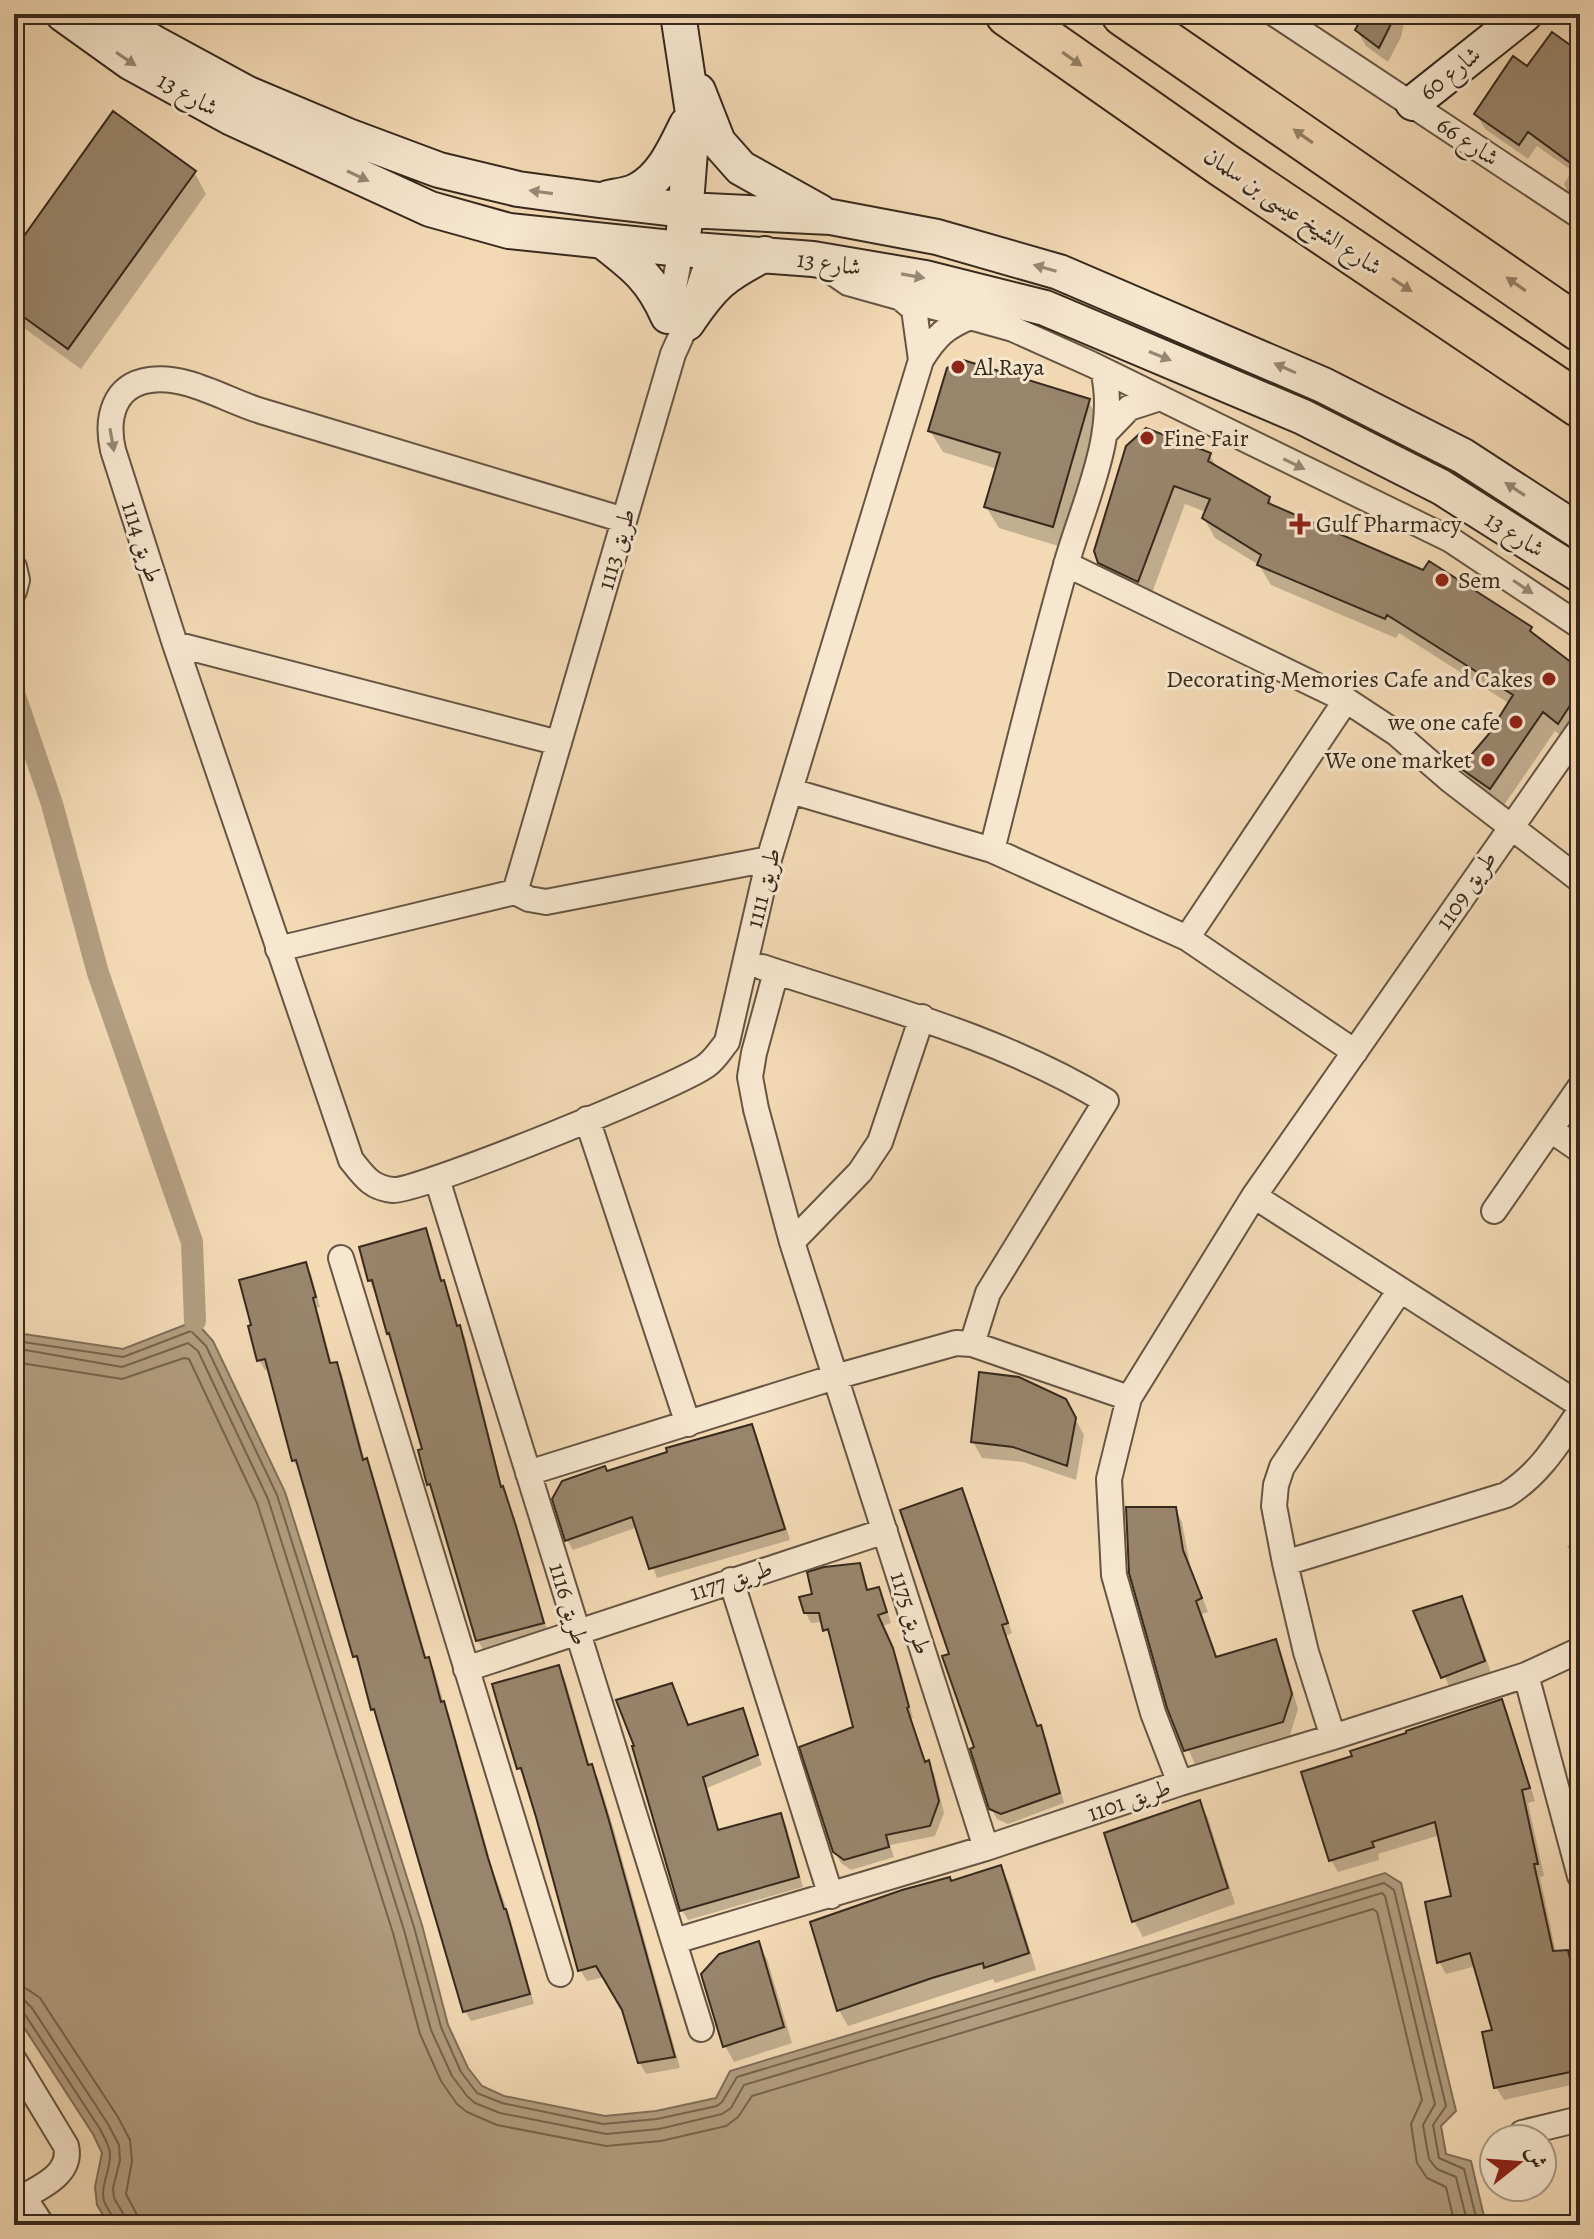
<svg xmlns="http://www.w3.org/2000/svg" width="1594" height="2239" viewBox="0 0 1594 2239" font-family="Alegreya,Amiri,serif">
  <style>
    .water { fill: #b39e81; stroke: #816f59; stroke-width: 2 }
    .shadow { fill: #0003 }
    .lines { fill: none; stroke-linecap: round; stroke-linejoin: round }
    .shore { stroke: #75644e; stroke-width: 2 }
    .canal { stroke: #b39e81; stroke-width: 22 }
    .building { fill: #99856c; stroke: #37291c; stroke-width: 2 }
    .street-casing { stroke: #665542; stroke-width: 28 }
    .secondary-casing { stroke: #37291c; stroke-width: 38 }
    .highway-casing { stroke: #37291c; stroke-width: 48 }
    .street { stroke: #f7e7cf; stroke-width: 24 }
    .secondary { stroke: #f7e7cf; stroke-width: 34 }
    .highway { stroke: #f3dab5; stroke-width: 44 }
    .oneway { fill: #978876 }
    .oneway2 { fill: #958268 }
    .poi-dot { fill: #8f2418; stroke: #f7e7cf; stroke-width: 3 }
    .labels { text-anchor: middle; stroke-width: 6; stroke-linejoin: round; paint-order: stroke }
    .street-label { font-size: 24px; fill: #37291c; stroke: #f7e7cf }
    .poi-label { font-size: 24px; fill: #37291c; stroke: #f7e7cf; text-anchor: start }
  </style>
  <rect width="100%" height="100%" fill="#f3dab5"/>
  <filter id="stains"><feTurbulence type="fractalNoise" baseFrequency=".0025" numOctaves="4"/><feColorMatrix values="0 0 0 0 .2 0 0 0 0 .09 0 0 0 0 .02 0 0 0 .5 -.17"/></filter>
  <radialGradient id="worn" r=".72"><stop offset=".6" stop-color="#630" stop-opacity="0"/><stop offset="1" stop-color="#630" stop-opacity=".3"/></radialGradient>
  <path class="water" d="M195 1321 213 1341 285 1492 422 1925 448 2025 468 2068 482 2086 504 2096 605 2116 656 2111 716 2098 730 2071 1385 1873 1401 1883 1456 2111 1441 2126 1446 2154 1471 2161 1486 2225H109L97 2205 95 2187 102 2153 93 2134 14 2012V1323L24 1334 123 1349Z"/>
  <path class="shadow" d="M1365 14H1406L1401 37 1388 62 1366 46 1357 30Z
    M1580 36V205L1572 199 1564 184 1572 171 1537 146 1528 159 1485 129 1476 114 1528 69 1571 48Z
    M194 172 206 194 81 369 14 321V253Z
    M1088 401 1101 423 1065 548 999 528 986 507 997 469 943 452 930 431Z
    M1209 454 1218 469 1269 498 1274 508 1530 629 1536 638 1580 671V726L1570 742 1555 731 1502 808 1474 788 1463 768 1489 736 1510 704 1399 633 1396 638 1271 585 1259 565 1215 538 1204 518 1206 512 1185 504 1149 601 1112 583 1096 551Z
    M425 1230 431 1240 443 1283 449 1293 458 1326 465 1337 503 1491 521 1539 548 1633 484 1651 478 1641 435 1494 429 1484 424 1450 394 1342 370 1281 361 1248Z
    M305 1264 311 1274 320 1307 317 1308 332 1365 336 1364 342 1374 365 1461 372 1471 427 1659 434 1669 444 1704 449 1714 493 1870 511 1921 534 2004 471 2021 465 2011 378 1718 355 1656 299 1470 293 1460 269 1369 265 1370 259 1360Z
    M1065 1400 1084 1435 1076 1480 1023 1462 982 1458 973 1442Z
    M751 1426 757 1436 790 1540 657 1578 638 1527 573 1550 567 1540 607 1473Z
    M962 1490 967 1500 1012 1633 1006 1636 1038 1728 1046 1737 1064 1803 1008 1824 997 1819 991 1808 951 1655Z
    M1175 1509 1182 1522 1190 1565 1208 1612 1202 1614 1218 1659 1275 1642 1282 1655 1298 1709 1290 1735 1195 1764 1169 1708Z
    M1580 1539V1568L1567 1546Z
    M859 1565 869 1591 878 1590 884 1600 891 1623 882 1626 898 1661 913 1718H911L926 1763 934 1773 944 1813 935 1836 890 1845 894 1857 851 1870 841 1863 835 1851 856 1728 831 1640 823 1622 811 1623 805 1612 815 1596Z
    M1461 1598 1470 1614 1493 1678 1452 1693 1416 1612Z
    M558 1667 565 1679 590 1767 598 1778 614 1830 680 2068 646 2074 639 2062 624 2009 605 1977 587 1981 580 1970 525 1780 519 1768Z
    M672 1685 689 1727 742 1711 762 1765 707 1788 720 1832 780 1815 786 1825 803 1887 688 1920 682 1910Z
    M1501 1702 1508 1714 1535 1801 1528 1803 1544 1876 1540 1877 1556 1953 1567 1952 1575 1965 1580 1991V2021H1577L1580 2036V2083L1504 2100 1496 2087 1494 2031 1476 1966 1446 1974 1439 1962 1454 1897 1440 1835 1378 1854 1379 1860 1338 1872 1331 1860Z
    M1580 1790V1807L1575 1791Z
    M1199 1802 1208 1818 1235 1904 1143 1937 1134 1921Z
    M1000 1867 1009 1883 1036 1970 995 1983 993 1979 848 2026 839 2010 951 1883Z
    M758 1944 767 1959 792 2043 734 2062 725 2046Z"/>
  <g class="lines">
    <path class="shore" d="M14 1335 23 1342 123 1357 191 1331 206 1346 277 1495 414 1927 441 2027 461 2072 477 2093 502 2103 603 2124 657 2119 717 2106 722 2102 737 2077 1384 1883 1394 1890 1446 2106 1433 2125 1439 2158 1464 2169 1478 2225
      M14 1348 122 1367 188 1343 198 1351 268 1499 404 1930 431 2030 452 2076 467 2096 475 2103 500 2113 606 2134 659 2129 722 2114 731 2108 744 2085 1382 1893 1385 1896 1435 2104 1423 2125 1429 2159 1437 2169 1456 2177 1468 2225
      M14 1362 122 1379 184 1358 189 1359 257 1503 393 1933 420 2034 441 2081 457 2104 467 2112 497 2125 606 2146 661 2141 726 2126 738 2117 752 2096 1373 1909 1377 1912 1422 2100 1411 2124 1417 2163 1427 2178 1446 2187 1455 2225
      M14 1987 27 1989 40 1998 118 2117 130 2140 132 2161 126 2194 136 2213 138 2225
      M14 1999 25 2001 32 2008 108 2124 119 2145 120 2160 113 2188 114 2198 124 2215 126 2225
      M14 2009 24 2013 100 2129C104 2137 110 2146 110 2154 111 2170 100 2185 104 2201 107 2210 114 2215 115 2225"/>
    <path class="canal" d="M14 693 52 804 98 973 192 1242 195 1321"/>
  </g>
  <path class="building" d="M1364 14H1396L1379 48 1355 30Z
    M1552 32 1580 52V170L1528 132 1519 145 1474 114 1513 56 1527 66Z
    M113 111 196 171 68 349 14 310V250Z
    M963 360 1090 399 1053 527 984 507 1000 453 928 431 947 368Z
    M1146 428 1211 453 1208 461 1270 497 1268 503 1423 570 1429 561 1532 627 1530 631 1580 669V690L1558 724 1543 712 1490 789 1460 768 1488 735 1513 695 1387 615 1385 619 1257 565 1261 555 1202 518 1210 499 1174 486 1138 582 1098 563 1094 551 1126 446Z
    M426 1228 441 1281 444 1280 457 1326 460 1325 501 1487 503 1486 516 1526 544 1623 476 1641 430 1484 427 1485 418 1450 422 1449 389 1333 387 1334 372 1280 368 1281 359 1247Z
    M306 1262 316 1297 313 1298 330 1363 337 1362 363 1460 367 1458 425 1658 429 1657 441 1702 444 1701 488 1858 504 1909H506L530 1994 463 2012 374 1709 371 1710 357 1656 353 1657 296 1460 292 1461 265 1359 257 1361 248 1326 251 1325 239 1280Z
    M979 1372 1019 1377 1066 1399 1076 1418 1067 1466 1013 1447 971 1442Z
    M752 1424 785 1529 649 1569 632 1517 565 1541 552 1499 562 1481 605 1466 607 1471 667 1452 666 1448Z
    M962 1488 1008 1623 1002 1625 1037 1726 1041 1725 1060 1793 1001 1814 989 1809 970 1749 974 1747 942 1656 949 1654 900 1510Z
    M1126 1507H1176L1183 1550 1202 1598 1196 1601 1216 1657 1276 1639 1292 1694 1283 1722 1184 1751 1167 1708 1129 1573Z
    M860 1563 867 1590 879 1587 887 1612 878 1615 893 1648 909 1707 907 1708 925 1762 929 1760 939 1801 930 1826 886 1835 889 1847 844 1860 833 1852 799 1747 853 1727 828 1629 823 1631 819 1613H804L799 1597 812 1594 807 1572 824 1567Z
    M1462 1596 1485 1661 1441 1678 1413 1611Z
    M559 1665 588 1765 592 1764 608 1817 675 2057 638 2063 622 2010 596 1966 578 1971 536 1817 521 1768 517 1769 502 1719 492 1684Z
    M672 1683 688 1725 743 1708 758 1755 703 1777 718 1830 781 1813 799 1877 680 1911 632 1746H634L616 1700Z
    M1502 1699 1530 1788 1522 1790 1538 1864H1534L1553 1951 1568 1950 1580 2005 1571 2009 1580 2050V2070L1494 2088 1482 2032 1492 2030 1470 1953 1437 1963 1425 1902 1451 1896 1435 1822 1372 1842 1374 1847 1329 1861 1301 1772 1352 1756 1350 1751 1406 1733V1731Z
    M1200 1800 1228 1888 1132 1922 1104 1833Z
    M1001 1865 1029 1953 984 1968 983 1963 932 1978 837 2011 810 1922 902 1890 950 1877 951 1881Z
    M759 1941 784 2027 723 2047 701 1974 719 1954Z"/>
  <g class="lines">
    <defs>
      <path id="street" d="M1275 14 1580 216
        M822 265 848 283 1013 329 1091 364 1451 540 1580 626
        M902 299 914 309 921 360
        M668 320 681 249
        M1106 432 1129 408 1160 398
        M624 520C503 483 382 447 261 411 225 400 188 375 150 380 113 385 106 419 113 450L175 644 351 1160C364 1176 371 1188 393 1190 417 1192 684 1084 707 1065 715 1059 721 1049 727 1042L769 859 921 360C936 336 946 326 973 316
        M1066 564 1346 700 1396 733 1450 780 1580 880
        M14 567 17 580 14 591
        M175 644 559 743
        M791 791 992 850 1187 938 1355 1052
        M992 850C1016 755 1039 660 1066 565 1083 504 1119 433 1103 370
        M515 892 673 354 687 323 711 251
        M1187 938 1346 700
        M278 949 515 892 529 899 546 902 769 859
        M762 967C879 1006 999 1036 1106 1101L988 1293 972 1344
        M776 972 754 1053 750 1077 756 1109 792 1242 986 1848
        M587 1119 688 1424
        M1551 1130 1580 1150
        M437 1179 701 2029
        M1254 1196 1580 1405
        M1494 1211 1580 1087
        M792 1242 860 1172 880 1142 922 1017
        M341 1258 560 1974
        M528 1473 835 1377 956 1343 972 1344 1129 1398
        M1285 1563 1506 1495C1540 1474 1558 1443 1580 1411
        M731 1580 831 1896
        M466 1669 885 1531
        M1526 1675 1580 1876
        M1333 1737 1306 1652 1285 1563 1274 1506 1276 1485 1282 1467 1400 1290
        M1180 1783 1153 1713 1114 1575 1109 1479 1129 1398 1254 1196 1580 729
        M675 1941 986 1848 1180 1783 1333 1737 1526 1675 1580 1650
        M14 2060 66 2146C73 2176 36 2189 14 2202
        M1522 2133 1580 2119
        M23 2196 42 2225"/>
      <path id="secondary" d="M63 14 130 62 232 118 430 209 509 231 681 249 813 259 925 278 1045 308 1303 417 1441 487 1580 575
        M109 14 154 43 246 93 348 136 439 170 518 189 599 200 686 210 831 217 937 237 1059 272 1323 385 1463 456 1580 532
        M678 14 693 113 684 229
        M698 91 718 142 741 168 820 212
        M1413 103 1525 14
        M608 198C617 196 630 195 638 190 663 177 675 148 687 124
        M604 242C635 266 652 279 668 316
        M687 323C713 284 724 275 765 254"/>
      <path id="highway" d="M1008 14 1222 164 1580 405
        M1124 14 1580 329"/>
    </defs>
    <use href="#street" class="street-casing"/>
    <use href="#secondary" class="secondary-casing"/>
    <use href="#highway" class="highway-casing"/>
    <use href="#street" class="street"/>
    <use href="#secondary" class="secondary"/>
    <use href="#highway" class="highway"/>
  </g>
  <defs><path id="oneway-solid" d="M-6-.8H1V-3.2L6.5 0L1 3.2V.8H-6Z" transform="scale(2)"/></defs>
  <g class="oneway">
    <use href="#oneway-solid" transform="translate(126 59) rotate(34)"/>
    <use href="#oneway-solid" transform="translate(358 176) rotate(25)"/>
    <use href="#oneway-solid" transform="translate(541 192) rotate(-172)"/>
    <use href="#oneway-solid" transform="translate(1045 268) rotate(-164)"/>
    <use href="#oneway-solid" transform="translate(913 276) rotate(10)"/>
    <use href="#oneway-solid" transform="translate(1160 356) rotate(22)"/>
    <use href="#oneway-solid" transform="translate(1285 368) rotate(-156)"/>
    <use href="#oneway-solid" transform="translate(112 440) rotate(80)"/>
    <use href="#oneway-solid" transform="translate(1294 464) rotate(26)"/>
    <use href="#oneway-solid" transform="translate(1515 489) rotate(-147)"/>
    <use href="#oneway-solid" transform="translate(1523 587) rotate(34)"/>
  </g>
  <g class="oneway2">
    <use href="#oneway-solid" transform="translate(1072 59) rotate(35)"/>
    <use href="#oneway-solid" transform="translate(1303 136) rotate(-145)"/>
    <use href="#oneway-solid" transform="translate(1516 284) rotate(-145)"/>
    <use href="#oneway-solid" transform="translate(1402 285) rotate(34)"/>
  </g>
  <g class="poi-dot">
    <circle cx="958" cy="367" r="8"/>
    <circle cx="1147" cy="438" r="8"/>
    <path d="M1296 512h8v8h8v8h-8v8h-8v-8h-8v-8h8z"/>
    <circle cx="1442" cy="580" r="8"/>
    <circle cx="1549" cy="679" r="8"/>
    <circle cx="1516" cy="722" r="8"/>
    <circle cx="1488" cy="760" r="8"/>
  </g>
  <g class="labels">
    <g class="street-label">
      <text transform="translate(1450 73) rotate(-39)" y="8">شارع 60</text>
      <text transform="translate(188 94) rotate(29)" y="8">شارع 13</text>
      <text transform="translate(1468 141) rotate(34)" y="8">شارع 66</text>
      <text transform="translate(1293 211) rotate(34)" y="8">شارع الشيخ عيسى بن سلمان</text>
      <text transform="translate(829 263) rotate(8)" y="8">شارع 13</text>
      <text transform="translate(1515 534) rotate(32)" y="8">شارع 13</text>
      <text transform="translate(142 542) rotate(72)" y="8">طريق 1114</text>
      <text transform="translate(616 549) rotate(-74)" y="8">طريق 1113</text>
      <text transform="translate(763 888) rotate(-76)" y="8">طريق 1111</text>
      <text transform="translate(1466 890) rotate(-56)" y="8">طريق 1109</text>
      <text transform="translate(731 1580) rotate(-18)" y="8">طريق 1177</text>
      <text transform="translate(569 1604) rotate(73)" y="8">طريق 1116</text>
      <text transform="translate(911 1613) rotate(72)" y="8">طريق 1175</text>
      <text transform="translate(1129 1800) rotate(-19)" y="8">طريق 1101</text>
    </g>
    <g class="poi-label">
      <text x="974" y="375">Al Raya</text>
      <text x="1163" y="446">Fine Fair</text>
      <text x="1316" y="532">Gulf Pharmacy</text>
      <text x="1458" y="588">Sem</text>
      <text x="1533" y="687" text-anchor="end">Decorating Memories Cafe and Cakes</text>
      <text x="1500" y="730" text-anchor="end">we one cafe</text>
      <text x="1472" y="768" text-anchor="end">We one market</text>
    </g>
  </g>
  <rect width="1594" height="2239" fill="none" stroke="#f3dab5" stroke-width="48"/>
  <rect x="16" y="16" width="1562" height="2207" fill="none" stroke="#37291c" stroke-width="4"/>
  <rect x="24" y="24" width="1546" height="2191" fill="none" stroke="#37291c" stroke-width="2"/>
  <g transform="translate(1518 2163) rotate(73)"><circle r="38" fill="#f7e7cf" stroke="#aa9b87" stroke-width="2"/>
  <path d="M0-6L14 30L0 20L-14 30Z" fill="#8f2418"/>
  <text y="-12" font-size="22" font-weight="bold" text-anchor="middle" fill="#37291c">ش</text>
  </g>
  <rect width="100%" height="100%" filter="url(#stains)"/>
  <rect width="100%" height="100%" fill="url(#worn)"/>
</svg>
